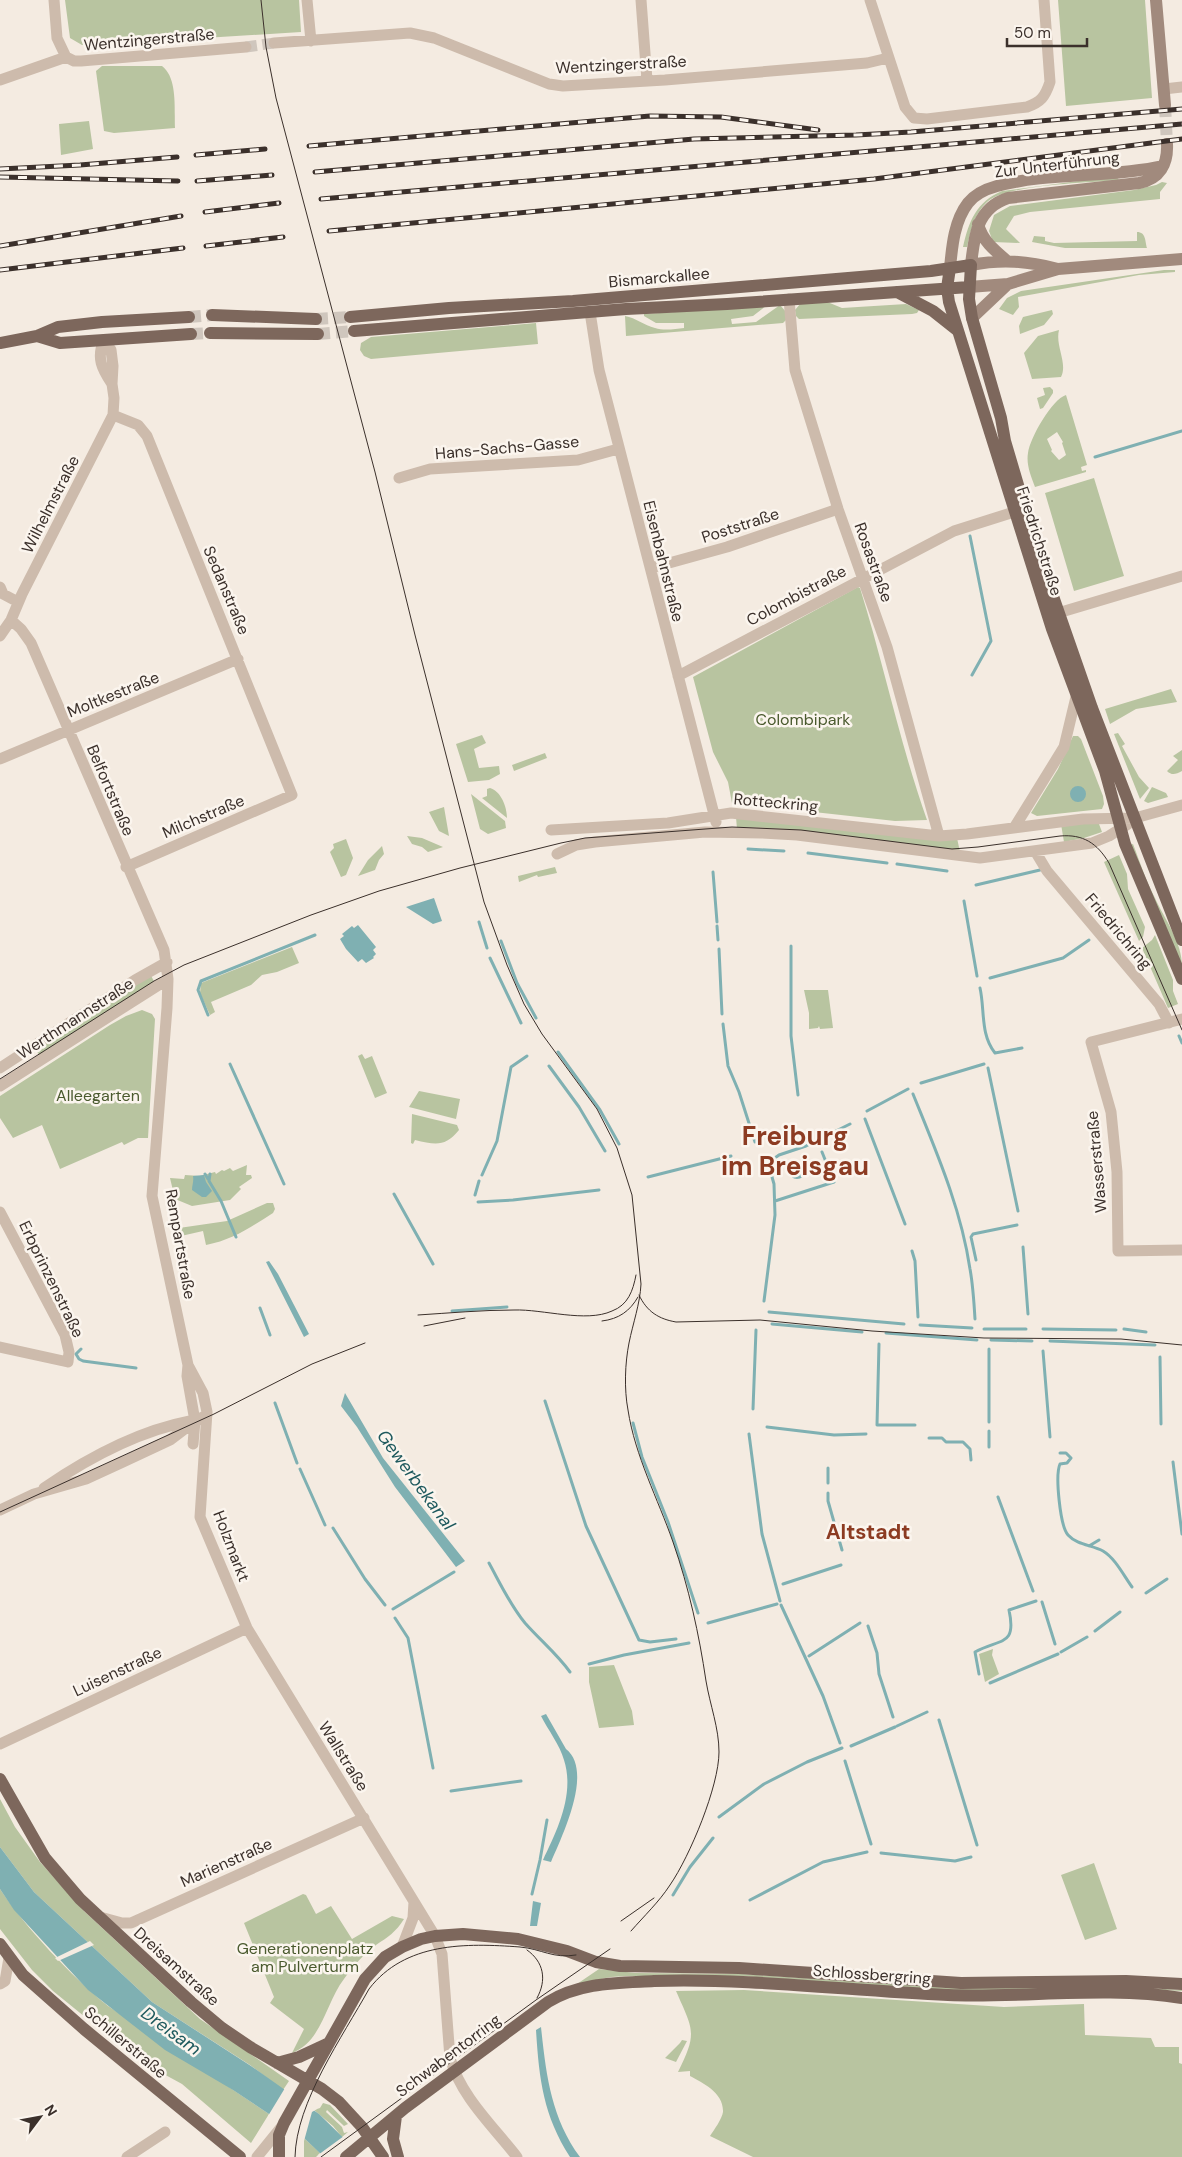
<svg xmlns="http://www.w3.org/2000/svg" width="1182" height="2157" viewBox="0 0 1182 2157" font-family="'DM Sans',sans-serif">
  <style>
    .green { fill: #b8c4a0; fill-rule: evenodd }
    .water { fill: #7fb0b2 }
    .pier { fill: #f4ebe1 }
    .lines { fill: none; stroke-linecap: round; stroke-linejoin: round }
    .stream { stroke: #7fb0b2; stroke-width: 3 }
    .street-tunnel { stroke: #cfc6bd; stroke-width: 11; stroke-dasharray: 11 5.5; stroke-linecap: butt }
    .secondary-tunnel { stroke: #cfc6bd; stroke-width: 12; stroke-dasharray: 12 6; stroke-linecap: butt }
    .primary-tunnel { stroke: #cfc6bd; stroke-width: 12; stroke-dasharray: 12 6; stroke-linecap: butt }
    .street { stroke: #cdbbac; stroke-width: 11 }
    .secondary { stroke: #a18a7d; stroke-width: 12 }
    .primary { stroke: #7d675c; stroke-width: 12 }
    .tram { stroke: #3b302b; stroke-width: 1 }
    .rail-casing { stroke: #3b302b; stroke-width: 5 }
    .rail { stroke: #fbf5ee; stroke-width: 3; stroke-dasharray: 9; stroke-linecap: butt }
    .labels { text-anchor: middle; stroke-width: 5; stroke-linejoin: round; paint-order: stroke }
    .street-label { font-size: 16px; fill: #3b302b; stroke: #fbf5ee }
    .park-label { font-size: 16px; fill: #4a5a2e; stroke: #fbf5ee }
    .water-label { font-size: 18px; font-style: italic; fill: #1f5a5e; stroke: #fbf5ee }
    .district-label { font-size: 21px; font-weight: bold; fill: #8c3b22; stroke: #fbf5ee }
    .town-label { font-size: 26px; font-weight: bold; fill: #8c3b22; stroke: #fbf5ee }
  </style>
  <rect width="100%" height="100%" fill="#f4ebe1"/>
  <path class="green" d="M65 0H299L301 32 92 45H82L70 38Z
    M1058 0H1145L1152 98 1066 106Z
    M102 66H162C178 78 174 110 175 128L114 133 104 131 96 71Z
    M89 121 93 149 61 155 59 124Z
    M1116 176 1119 180C1089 183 1007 184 987 202 974 214 971 230 967 247H963C969 221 976 202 1002 191Z
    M1162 182 1167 183 1160 192V199L1030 212 1014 216 1006 229 1020 243 993 242 989 231 994 215 1010 206 1134 190 1156 185Z
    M1137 232C1146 232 1145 241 1147 248H1065L1032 242 1034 236 1045 237V241L1054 243 1137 241Z
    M1164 270H1175V272L1139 275 1018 297 1019 307 1013 315 999 309 1007 298 1021 291Z
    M825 301 842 308 906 304 919 310 917 313 912 314 799 319 796 316 795 310 800 304Z
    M780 305 787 313V319L783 323 626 336 625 316C636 318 644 325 655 328 664 331 675 329 684 328V323H656L644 316V314L766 306 753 316 731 319 732 324 756 322Z
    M1052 310 1053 314 1044 325 1020 334 1019 326 1023 317Z
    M536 323 538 344 371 359 364 356 360 350 361 343 371 337Z
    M1059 330C1055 346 1068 363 1061 377L1032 379 1024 353 1038 336Z
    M1050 387 1053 390V393L1043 408 1040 409 1037 398 1045 395 1043 388Z
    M1066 395 1087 465 1081 467 1082 471 1086 470V472L1035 487C1031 476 1026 465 1028 453 1030 438 1052 399 1066 395ZM1057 432 1063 442 1062 443 1066 455 1059 460 1051 451 1052 450 1047 439Z
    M1094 478 1124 576 1074 591 1045 493Z
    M858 587 860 588C884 665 900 744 927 820L895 821 732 803 728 782 713 752 693 677Z
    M1171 689 1177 702 1136 709 1110 724 1105 709Z
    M1118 733 1125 744 1122 746 1139 777 1149 788 1140 799 1114 734Z
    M482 735 486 743 474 749 479 768 499 766 500 774 489 780 468 782 456 744Z
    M1073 736H1078L1081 739 1103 796 1104 804 1102 809 1037 816 1031 813 1058 769Z
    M1182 750V771C1176 774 1172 776 1167 771L1178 760 1173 756Z
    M545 753 547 758 514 771 512 765Z
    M1152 787 1166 793 1168 797 1148 803 1144 801Z
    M490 788C501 791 507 807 507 818L482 798 487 796V789Z
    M471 794 505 821 506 828 488 834 480 829Z
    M444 807 449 836 439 831 429 812Z
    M736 817 957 838 960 852 737 829Z
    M1061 824H1099L1102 832 1084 838 1064 842Z
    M407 836 422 838 443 847 428 852 422 847 412 844Z
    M346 839 353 858 346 875 341 877 330 852 334 848 333 844Z
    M1133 844C1140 862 1146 881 1155 898 1165 920 1182 942 1182 966L1130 845Z
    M382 846 384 854 379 860 375 870 358 876 368 860Z
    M1119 855 1127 874 1128 889 1145 927 1143 937 1139 941 1104 862Z
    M555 867 557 873 538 877 537 875 519 882 518 876Z
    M1155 935 1173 980V991L1178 1004 1168 1008 1142 948 1152 940Z
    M292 947 299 963 277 972 262 975 251 985 211 1002 215 1012 210 1015 200 993 201 983Z
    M150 974 155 983 40 1056 35 1049Z
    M804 990H828L833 1028 820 1029 819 1026 818 1028 809 1029V1013Z
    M142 1010 152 1014 155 1019 148 1138H138L124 1145 122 1142 60 1169 42 1125 13 1138 0 1118V1096L110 1025 126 1016Z
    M362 1054 365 1059 372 1056 387 1093 375 1098 358 1056Z
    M419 1091 460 1099 456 1119 409 1107Z
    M412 1114 457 1125 459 1130C445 1147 436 1145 415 1140L413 1144 411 1143Z
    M247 1165 246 1175H251L252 1178 239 1187 241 1189 230 1200 192 1206 175 1199 170 1178 184 1179 185 1175 200 1176 215 1172 216 1174 222 1170 224 1171 230 1168 233 1171Z
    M267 1203H273L275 1209 273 1213C251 1227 233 1240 206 1245L203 1231 181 1236 179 1228 227 1221Z
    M993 1649 992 1655 999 1674 985 1682 979 1654Z
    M614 1665 632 1711 634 1725 599 1728 589 1682V1667Z
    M0 1799 15 1827 40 1862 85 1912 200 2019 289 2081 283 2090 250 2065 152 2002 34 1892 0 1847Z
    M1094 1863 1117 1929 1085 1940 1061 1875Z
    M0 1889C26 1928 71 1976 108 2006L269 2114 251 2143 182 2084 138 2060 53 1991 32 1970 0 1929Z
    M303 1894 306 1895 316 1914 331 1906 352 1939 392 1916 404 1919C396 1932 388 1937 376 1945 364 1954 353 1966 344 1979 326 2002 322 2042 292 2053L304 2029 270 2003 274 1997 244 1923Z
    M599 1969 635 1973 742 1974 953 1988 1114 1986 1182 1990V1991L1114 1988 955 1991 742 1976H626L611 1977 577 1984Z
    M744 1990 1004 2007 1084 2004 1085 2035 1151 2038 1155 2047H1179V2063L1182 2064V2157H753L710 2136C714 2130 722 2119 723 2112 724 2093 703 2083 690 2076V2071L678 2072C698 2032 693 2030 676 1991Z
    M682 2040 687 2041 676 2062 665 2058 680 2043Z
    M323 2103 330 2105 348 2124 344 2126 327 2110 326 2112 342 2127 344 2133 348 2132 342 2137 333 2126 314 2110 320 2108Z
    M304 2138 320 2153 316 2157H304Z"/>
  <path class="water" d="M1070 794a8 8 0 1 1 16 0a8 8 0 1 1-16 0Z
    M434 898 442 921 433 924 406 907Z
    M358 925 376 947 373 950 376 954 373 957 374 958 366 963 362 959 358 962 346 949 340 939 344 936 342 934 352 926 354 928Z
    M789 1171a8 8 0 1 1 16 0a8 8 0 1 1-16 0Z
    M204 1175 206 1182 212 1191 206 1197H202L192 1190C192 1185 194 1181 193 1176Z
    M269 1261 278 1274 309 1334 304 1337 266 1262Z
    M345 1393 383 1458 465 1561 456 1567 395 1487 357 1427 341 1406Z
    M546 1714 566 1749C594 1771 562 1836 551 1862L543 1860C557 1831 575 1794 564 1760 560 1745 548 1730 541 1716Z
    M0 1847 34 1892 152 2002 251 2066 319 2114 363 2157H324L304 2138 269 2114 233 2090 165 2050 88 1990 14 1910 0 1889Z
    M533 1901 541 1903 537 1926H530Z
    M541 2027C546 2074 551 2118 580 2157H570C543 2115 539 2078 536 2030Z"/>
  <path class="pier" d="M90 1941 94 1945 58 1961 55 1958Z
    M285 2088 317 2109 312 2112 304 2141 268 2116Z
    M344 2136 365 2157H320L318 2155Z"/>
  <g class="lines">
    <path class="stream" d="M1095 457 1182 431
      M970 536 991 641 972 675
      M748 849 784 851
      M808 853 887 863
      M897 864 947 871
      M713 872 717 922
      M976 885 1040 870
      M964 901 977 976
      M479 922 487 948
      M717 926 718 940
      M501 941 517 983 536 1018
      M791 946V1036L798 1095
      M719 949 722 1014
      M490 958 521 1023
      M990 978 1063 958 1089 940
      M980 988C985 1010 980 1034 995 1053L1022 1048
      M208 1015 198 990 201 981 315 935
      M723 1024 728 1066 739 1092 755 1142
      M1179 1036 1182 1043
      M558 1052 600 1110 619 1144
      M230 1064 284 1184
      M549 1066 579 1107 605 1151
      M988 1068 1018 1211
      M921 1083 984 1064
      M913 1094C936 1151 961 1208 970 1269 973 1285 974 1302 975 1319
      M867 1111 908 1089
      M865 1119 905 1224
      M205 1174 208 1179
      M210 1174 209 1181 221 1201 236 1237
      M482 1175 497 1141 511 1067 527 1056
      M648 1177 731 1156
      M394 1194 433 1264
      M475 1195 479 1181
      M775 1201 834 1182 822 1152
      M478 1202 513 1200 599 1190
      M1023 1247 1028 1314
      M912 1251 915 1261 918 1317
      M976 1260 971 1237 973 1234 1017 1225
      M764 1301 775 1215 774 1184 770 1170 772 1160 779 1155 806 1146 850 1124
      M260 1308 270 1335
      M452 1311 507 1307
      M769 1312 904 1324
      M772 1324 862 1332
      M920 1325 972 1328
      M984 1329H1026
      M1043 1329 1116 1330
      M1124 1329 1146 1332
      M886 1333 977 1340
      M991 1340 1032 1341
      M1050 1341 1155 1345
      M879 1344 877 1425H915
      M81 1349 76 1354 79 1359 83 1361 136 1368
      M1043 1351 1050 1437
      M1160 1357 1161 1424
      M545 1401 586 1526 639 1640 650 1642 676 1639
      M275 1403 297 1463
      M753 1409 756 1330
      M989 1422V1349
      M633 1423 642 1457 668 1522 698 1613
      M767 1427 834 1435 866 1434
      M989 1431V1447
      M749 1434 762 1534 780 1601
      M929 1438H942L946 1442H963L970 1449 971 1460
      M1060 1453H1066L1071 1458 1067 1463 1060 1464C1055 1475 1060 1526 1068 1535 1077 1545 1092 1545 1103 1551 1115 1558 1124 1576 1132 1587
      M1173 1462 1182 1534
      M300 1469 325 1525
      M828 1483V1468
      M828 1493V1501L842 1550
      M998 1497 1033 1591
      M333 1528 365 1579 385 1605
      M1089 1546 1099 1540
      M489 1563C500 1583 510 1605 525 1623 540 1640 557 1654 570 1672
      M783 1584 841 1565
      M1146 1593 1167 1579
      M1042 1602 1055 1644
      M781 1605 823 1696 840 1743
      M393 1609 454 1572
      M395 1618 408 1638 433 1768
      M708 1623 777 1604
      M868 1626 877 1653 879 1674 893 1717
      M1095 1631 1120 1612
      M1061 1652 1087 1637
      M809 1656 860 1623
      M589 1664 624 1655 689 1643
      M979 1674 975 1652C1000 1638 1017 1647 1009 1610L1036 1601
      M990 1683 1058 1654
      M939 1720 977 1845
      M897 1726 927 1712
      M851 1746 895 1727
      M845 1761 871 1844
      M451 1791 521 1781
      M719 1817 764 1784 807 1762 842 1748
      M881 1853 955 1861 971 1857
      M532 1894 540 1860 547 1820
      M673 1895 690 1867 713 1838
      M750 1900 823 1862 867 1852"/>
    <path class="street-tunnel" d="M246 47 274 43"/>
    <path class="secondary-tunnel" d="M1165 105 1167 144"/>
    <path class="primary-tunnel" d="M189 317 212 315
      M316 319 350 317
      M191 334 210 333
      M318 334 354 331"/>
    <path class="street" d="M54 0 57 38 66 57
      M307 0 311 41
      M641 0 647 80
      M870 0 905 107 914 118 927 119 1027 107C1041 102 1045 97 1050 82L1044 0
      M274 43 410 33 434 38 549 84 563 86 665 80 867 63 888 58
      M0 80 66 57 74 61H81L246 47
      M1164 89 1182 87
      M789 299 795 370 838 509 887 647 939 836
      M590 312 599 370 716 822
      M104 340C96 358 102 369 112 384
      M113 415 138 425 147 436 292 795 126 867
      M399 478 430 469 578 460 618 449
      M651 568 727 547 838 509
      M0 587 3 594 18 602
      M1058 613 1182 576
      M11 620 21 629 31 643 164 950 168 979 167 1008 152 1196 188 1365 203 1393 207 1412 200 1517 247 1628 435 1936 442 1954 450 2058C461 2097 493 2126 517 2157
      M0 636 11 620 22 594 113 415 114 398 112 384 113 366 111 350 104 340
      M678 676 954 531 1014 512
      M0 759 238 659
      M1014 828 1064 747 1076 697
      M551 830 668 823 731 813 939 836 967 834 1083 819 1135 818 1182 805
      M1035 851 1047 871 1159 1004 1169 1023
      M557 854 576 845 595 842 705 832 762 833 797 835 980 858 1092 843 1109 836 1128 824
      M1182 1019 1091 1042 1111 1112 1117 1172 1118 1251 1182 1250
      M0 1068 135 980 167 962
      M0 1086 168 979
      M0 1212 65 1335 69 1352 68 1362 0 1347
      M188 1365 187 1376 195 1421 193 1444
      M44 1488C88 1458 138 1431 190 1421
      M0 1510 34 1494 86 1479 123 1462 170 1440 195 1421 207 1415
      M0 1744 247 1628
      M100 1917 122 1923H131L364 1818
      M402 1947 413 1918 414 1902
      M0 1984 5 1981 9 1958
      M127 2157 165 2132
      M257 2157 283 2125"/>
    <path class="secondary" d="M1156 0 1165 105
      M978 224C982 240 994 250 1006 260
      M950 268C952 247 954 221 968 203 975 194 986 189 997 186 1049 172 1109 178 1163 166
      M1058 269C1027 261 1002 259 971 265 974 236 977 208 1008 198L1139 183C1160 179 1168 164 1167 144
      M969 287 1008 284 1058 269 1182 259
      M972 318 1008 284"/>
    <path class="primary" d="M950 268 947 288 949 302 1052 629 1105 771 1125 844 1182 979
      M897 292 933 311 957 330
      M212 315 316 319
      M350 317 449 308 573 301 931 271 971 265 969 299 972 318 1001 418 1005 441 1039 556 1092 708 1182 940
      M354 331 626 309 727 304 969 287
      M210 333 318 334
      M37 336 60 343 191 334
      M0 343 37 336 58 327 102 322 189 317
      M0 1779 45 1858 80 1899 191 2002 222 2028 250 2047 322 2089 339 2102 362 2127 383 2157
      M0 1944 23 1975 84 2029 240 2157
      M277 2063 299 2057 327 2044
      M396 2116 393 2139 398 2157
      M279 2157V2135L284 2123 365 1979 385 1957 402 1947 421 1939 435 1936 463 1934 518 1939 567 1951 596 1962 620 1966 739 1968 961 1983 1126 1981 1182 1984
      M346 2157 405 2108 548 2002C580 1982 619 1983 654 1981 753 1978 850 1991 948 1995 1026 1998 1105 1986 1182 1998"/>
    <path class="tram" d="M261 0 266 47 276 98 375 472 415 635 484 902 507 965 524 1004 542 1034 597 1109 617 1148 632 1195 641 1284C640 1304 633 1323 629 1343 625 1363 624 1389 628 1410 635 1456 658 1499 673 1542 689 1588 699 1634 706 1681 710 1705 719 1728 719 1752 719 1786 690 1856 670 1885 659 1902 644 1916 631 1931
      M0 1079 154 981 184 965 311 915 379 891 460 868 561 843 585 838 732 827 801 830 952 849 978 847 1060 836C1083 834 1097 843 1109 863L1182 1030
      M639 1295C647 1312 659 1319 676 1322L760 1320 872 1331 984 1338 1121 1339 1182 1345
      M418 1315C450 1313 482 1310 514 1310 543 1309 586 1323 612 1311 628 1305 633 1291 636 1275
      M602 1321C619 1319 630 1311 638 1297
      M424 1326 465 1318
      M0 1512 214 1414 312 1364 365 1343
      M621 1921 654 1898
      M527 1950C544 1962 547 1980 537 1998
      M295 2157C296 2102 343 2036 369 1989 405 1942 466 1943 520 1947 542 1949 553 1959 576 1955
      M321 2157 536 2000 610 1949"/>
    <defs>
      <path id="rail" d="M309 146 650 116 721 117 818 130
        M196 155 265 149
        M0 169 80 165 177 157
        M315 172 694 139 856 135 911 132 1182 109
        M0 177 178 181
        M197 181 272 175
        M321 199 1182 124
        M205 212 279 203
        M329 231 874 179 1182 139
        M0 246 181 216
        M206 246 283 237
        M0 270 183 248"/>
    </defs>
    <use href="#rail" class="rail-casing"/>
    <use href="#rail" class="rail"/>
  </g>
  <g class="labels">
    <g class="street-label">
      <text transform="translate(149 39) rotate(-5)" y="6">Wentzingerstraße</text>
      <text transform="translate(621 64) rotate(-3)" y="6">Wentzingerstraße</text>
      <text transform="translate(1057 164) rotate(-7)" y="6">Zur Unterführung</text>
      <text transform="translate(659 277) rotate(-5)" y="6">Bismarckallee</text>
      <text transform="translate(507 447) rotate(-5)" y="6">Hans-Sachs-Gasse</text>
      <text transform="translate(50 504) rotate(-63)" y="6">Wilhelmstraße</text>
      <text transform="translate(740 525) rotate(-18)" y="6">Poststraße</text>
      <text transform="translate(1040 541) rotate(72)" y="6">Friedrichstraße</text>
      <text transform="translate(664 561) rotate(76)" y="6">Eisenbahnstraße</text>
      <text transform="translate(874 562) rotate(70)" y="6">Rosastraße</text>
      <text transform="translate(227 590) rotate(67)" y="6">Sedanstraße</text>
      <text transform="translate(796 595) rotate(-28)" y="6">Colombistraße</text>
      <text transform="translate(113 694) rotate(-22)" y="6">Moltkestraße</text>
      <text transform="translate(111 790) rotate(67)" y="6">Belfortstraße</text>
      <text transform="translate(776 802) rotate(5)" y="6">Rotteckring</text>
      <text transform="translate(203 816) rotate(-23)" y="6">Milchstraße</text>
      <text transform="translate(1119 931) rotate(50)" y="6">Friedrichring</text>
      <text transform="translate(75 1018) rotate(-33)" y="6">Werthmannstraße</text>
      <text transform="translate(1096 1162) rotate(-95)" y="6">Wasserstraße</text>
      <text transform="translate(181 1244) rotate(80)" y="6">Rempartstraße</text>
      <text transform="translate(52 1279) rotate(64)" y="6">Erbprinzenstraße</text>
      <text transform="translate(232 1546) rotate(69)" y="6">Holzmarkt</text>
      <text transform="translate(117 1671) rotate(-25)" y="6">Luisenstraße</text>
      <text transform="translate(344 1756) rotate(58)" y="6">Wallstraße</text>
      <text transform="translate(226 1862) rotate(-24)" y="6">Marienstraße</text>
      <text transform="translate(177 1966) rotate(42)" y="6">Dreisamstraße</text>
      <text transform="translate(872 1974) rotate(4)" y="6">Schlossbergring</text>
      <text transform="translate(126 2042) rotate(40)" y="6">Schillerstraße</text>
      <text transform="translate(448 2055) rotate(-37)" y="6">Schwabentorring</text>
    </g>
    <g class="park-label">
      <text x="803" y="725">Colombipark</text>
      <text x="98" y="1101">Alleegarten</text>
      <text x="305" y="1954">Generationenplatz<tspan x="305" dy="18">am Pulverturm</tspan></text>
    </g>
    <g class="water-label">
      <text transform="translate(416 1480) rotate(54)" y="6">Gewerbekanal</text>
      <text transform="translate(171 2031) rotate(36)" y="6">Dreisam</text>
    </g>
    <g class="district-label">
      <text x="868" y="1539">Altstadt</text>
    </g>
    <g class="town-label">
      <text x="795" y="1145">Freiburg<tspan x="795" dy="30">im Breisgau</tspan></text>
    </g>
  </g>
  <g transform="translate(40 2117) rotate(58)" stroke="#fbf5ee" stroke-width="4" paint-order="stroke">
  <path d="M0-4L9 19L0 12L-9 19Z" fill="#3b302b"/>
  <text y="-8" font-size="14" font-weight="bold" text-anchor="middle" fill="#3b302b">N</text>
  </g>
  <path d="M1007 38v8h80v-8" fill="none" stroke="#3b302b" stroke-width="2.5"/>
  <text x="1014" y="38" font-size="15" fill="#3b302b" stroke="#fbf5ee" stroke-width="4" paint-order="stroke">50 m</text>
</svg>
